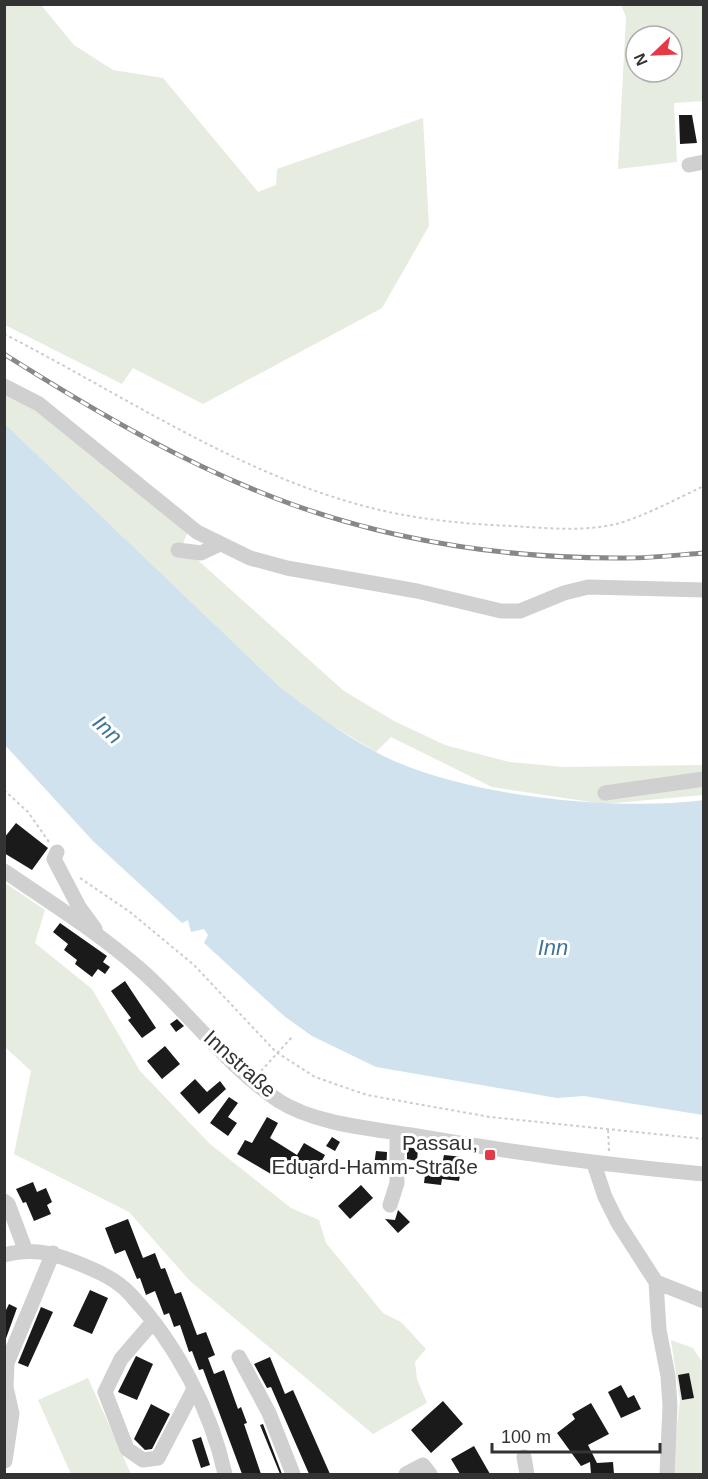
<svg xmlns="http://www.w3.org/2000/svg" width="708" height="1479" viewBox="0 0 708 1479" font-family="Helvetica,sans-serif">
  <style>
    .green { fill: #e6ecdf; fill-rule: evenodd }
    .water { fill: #cfe2ee }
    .building { fill: #1a1a1a }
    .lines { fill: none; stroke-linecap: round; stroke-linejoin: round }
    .path { stroke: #cdcdcd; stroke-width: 2; stroke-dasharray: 3 3; stroke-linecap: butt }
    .minor { stroke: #d0d0d0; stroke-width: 15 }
    .rail-casing { stroke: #888; stroke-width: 5 }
    .rail { stroke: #fff; stroke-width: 3; stroke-dasharray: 9; stroke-linecap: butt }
    .poi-dot { fill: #e63946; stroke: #fff; stroke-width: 2 }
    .labels { text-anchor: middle; stroke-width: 6; stroke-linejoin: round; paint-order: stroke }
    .street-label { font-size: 21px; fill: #333; stroke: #fff }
    .poi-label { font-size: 21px; fill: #333; stroke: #fff; text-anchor: end }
    .water-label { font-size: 22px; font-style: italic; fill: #3f7597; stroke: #fff }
  </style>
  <rect width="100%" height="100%" fill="#fff"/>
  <path class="green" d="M4 5H41L74 45 113 70 163 78 258 192 276 185 277 169 423 118 429 226 382 308 203 404 133 368 122 384 5 325Z
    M621 5H703V101L674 103 677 162 618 169 626 17ZM636 36H672V72H636Z
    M4 379 47 405 188 531 182 546 344 691 394 721 445 745 509 762 564 767 703 765V795L604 804 492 787 391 737 376 752 325 721 280 687 5 424Z
    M5 883 45 910 35 943 92 989 140 1071 210 1144 291 1208 319 1220 326 1243 383 1313 401 1322 426 1349 415 1362 417 1379 427 1403 373 1434 190 1281 129 1212 14 1154 31 1071 5 1047Z
    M671 1340 693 1348 703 1363 704 1474H671L680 1400Z
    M88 1378 131 1474H71L38 1400Z"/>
  <path class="water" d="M5 424 280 687C310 710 341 733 374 751 455 796 613 812 703 800V1115L584 1096 557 1098 376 1067 312 1036 284 1016 204 943 208 935 204 929 191 932 188 920 182 923 93 841 5 745Z"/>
  <path class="building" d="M679 115H692L697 143 680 144Z
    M16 823 48 848 32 870 4 853V838Z
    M60 923 107 956 103 962 110 967 105 974 98 969 92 977 75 964 77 960 64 950 68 944 53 932Z
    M125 981 156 1028 142 1038 128 1020 131 1018 111 991Z
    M177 1019 184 1026 176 1032 170 1024Z
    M165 1046 180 1064 162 1079 147 1061Z
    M195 1079 207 1092 220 1081 226 1089 199 1114 180 1093Z
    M229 1097 238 1103 228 1117 237 1123 228 1136 210 1123Z
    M267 1117 278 1123 270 1138 297 1155 304 1143 325 1155 312 1179 279 1159 271 1174 237 1154 245 1140 252 1143Z
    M332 1137 340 1142 335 1151 326 1146Z
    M407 1147 418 1149 417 1161 407 1159Z
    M376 1151 387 1152 386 1175 373 1173Z
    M444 1155 463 1157 459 1181 442 1179 441 1185 424 1183 426 1167 441 1170Z
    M33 1182 37 1192 46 1188 52 1202 47 1205 51 1214 34 1221 26 1202 23 1203 16 1189Z
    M361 1185 373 1198 350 1219 338 1206Z
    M398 1210 410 1222 398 1233 385 1219 395 1220Z
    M128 1219 143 1258 155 1253 161 1269 165 1268 175 1294 181 1292 197 1335 206 1332 215 1355 208 1358 214 1374 224 1370 238 1409 241 1407 247 1423 244 1424 261 1474H242L203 1369 199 1370 192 1351 189 1352 180 1325 174 1327 169 1313 164 1315 155 1291 146 1295 140 1278 137 1279 125 1250 115 1254 105 1228Z
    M90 1290 108 1298 92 1334 73 1326Z
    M9 1304 17 1308 4 1344V1314Z
    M41 1307 53 1312 28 1367 18 1363Z
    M136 1356 153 1364 137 1400 118 1392Z
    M270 1357 285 1394 293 1390 330 1474H309L271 1387 267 1388 254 1364Z
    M689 1373 694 1398 682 1400 678 1375Z
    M621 1385 628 1398 634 1395 641 1409 621 1418 608 1392Z
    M443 1401 463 1424 431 1453 411 1430Z
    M591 1403 609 1434 588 1445 597 1463 613 1462 614 1474H591L590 1462 581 1466 557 1433 575 1419 572 1414Z
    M151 1404 170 1414 152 1449 145 1450 134 1439Z
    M263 1424 282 1474H280L260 1425Z
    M201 1437 210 1465 201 1468 192 1440Z
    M474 1446 490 1474H460L451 1459Z"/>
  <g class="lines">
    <path class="path" d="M4 334C122 394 235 472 364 506 411 519 464 524 512 526 547 528 582 532 616 524 643 517 678 498 704 486
      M4 790 28 812 49 842
      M80 878 130 912 194 965 276 1052 315 1077 367 1095 490 1117 704 1139
      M261 1071 292 1037
      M608 1130 609 1151"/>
    <path class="minor" d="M689 165 704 162
      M4 386 39 404 197 532 250 558 287 568 417 591 501 611H520L564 593 588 587 704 590
      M178 550 201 553 220 544
      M605 793 704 779
      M57 852 54 859 79 907 95 929
      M4 871C50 902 99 933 141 970 186 1010 229 1068 279 1101 316 1124 368 1128 411 1135 508 1152 605 1165 704 1174
      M594 1164 605 1197 618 1223 656 1282 659 1330 668 1376 670 1406 667 1474
      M4 1201 8 1204 25 1249
      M390 1205 397 1183V1133
      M4 1255C31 1248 50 1252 75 1262 95 1270 115 1278 130 1294 176 1343 211 1410 225 1474
      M656 1282 704 1301
      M152 1323 121 1359 105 1392 127 1449 143 1460 158 1458 194 1389
      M239 1357 269 1413 293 1474
      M524 1457 527 1474
      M5 1461 12 1414 6 1387 7 1363 53 1253
      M406 1474 423 1465 430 1474"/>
    <defs>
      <path id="rail" d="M4 354C96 412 189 467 291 504 397 542 513 559 626 558 652 558 678 555 704 553"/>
    </defs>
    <use href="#rail" class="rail-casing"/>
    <use href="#rail" class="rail"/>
  </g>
  <rect class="poi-dot" x="484" y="1149" width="12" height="12" rx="3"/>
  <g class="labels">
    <g class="street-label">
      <text transform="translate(240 1064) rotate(42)" y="7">Innstraße</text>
    </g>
    <g class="poi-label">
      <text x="478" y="1150">Passau,<tspan x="478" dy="24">Eduard-Hamm-Straße</tspan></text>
    </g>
    <g class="water-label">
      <text transform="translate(108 729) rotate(43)" y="8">Inn</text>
      <text x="553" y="955">Inn</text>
    </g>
  </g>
  <rect width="708" height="1479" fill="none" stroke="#333333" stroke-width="12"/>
  <g transform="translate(654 54) rotate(247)"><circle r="28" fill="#ffffff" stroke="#adadad" stroke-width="1.5"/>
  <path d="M0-4.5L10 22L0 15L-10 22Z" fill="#e63946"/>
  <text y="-9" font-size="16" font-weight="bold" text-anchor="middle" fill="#333333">N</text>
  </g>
  <path d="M492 1443v9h168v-9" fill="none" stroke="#333333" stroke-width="3"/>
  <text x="501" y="1443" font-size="18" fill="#333333" stroke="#ffffff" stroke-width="4.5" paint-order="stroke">100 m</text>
</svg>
